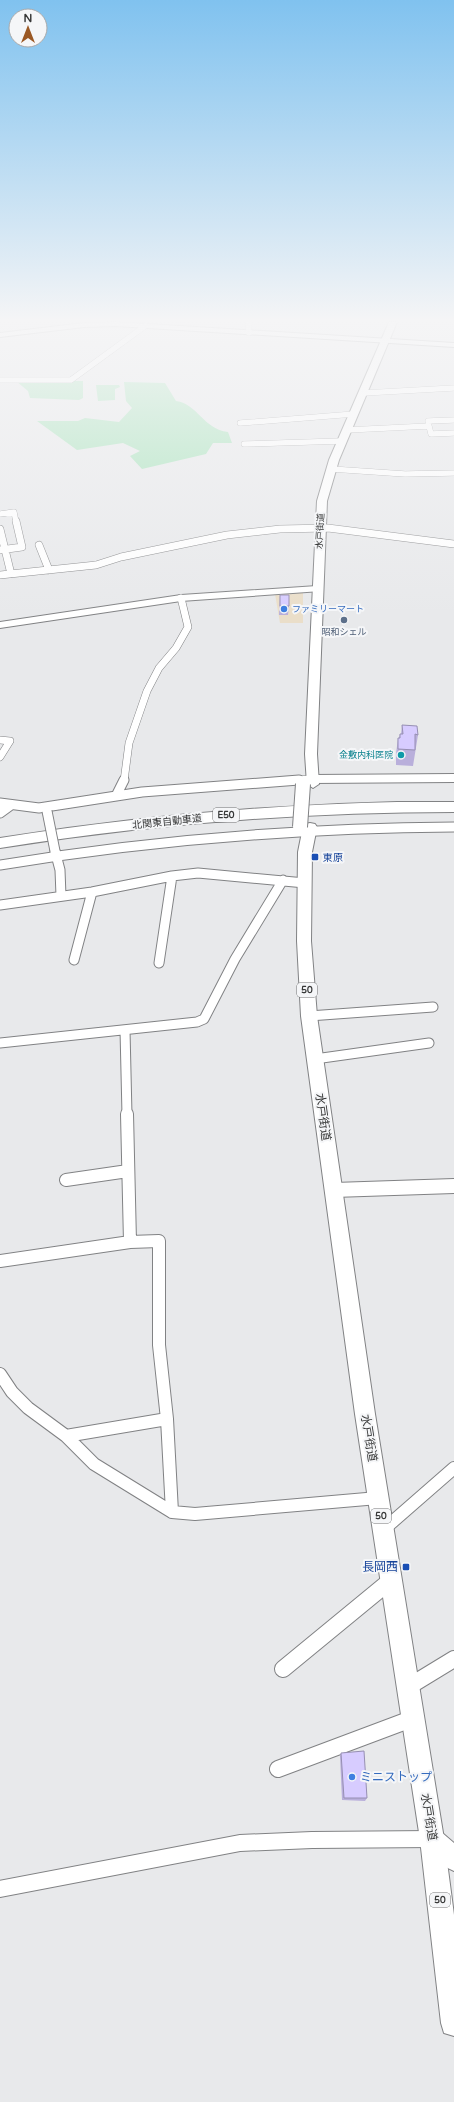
<svg xmlns="http://www.w3.org/2000/svg" width="454" height="2102" viewBox="0 0 454 2102" font-family="'Varela Round','Noto Sans JP',sans-serif">
  <style>
    .commercial { fill: #eadec9 }
    .green { fill: #a4e2b9 }
    .lines { fill: none; stroke-linecap: round; stroke-linejoin: round }
    .street-far4-casing { stroke: #818284; stroke-width: 6 }
    .street-far3-casing { stroke: #818284; stroke-width: 8 }
    .street-far2-casing { stroke: #818284; stroke-width: 11 }
    .street-far1-casing { stroke: #818284; stroke-width: 14 }
    .street-casing { stroke: #818284; stroke-width: 18 }
    .secondary-casing { stroke: #818284; stroke-width: 2 }
    .primary-casing { stroke: #818284; stroke-width: 2 }
    .highway-casing { stroke: #818284; stroke-width: 2 }
    .street-far4 { stroke: #fff; stroke-width: 5.5 }
    .street-far3 { stroke: #fff; stroke-width: 7 }
    .street-far2 { stroke: #fff; stroke-width: 9 }
    .street-far1 { stroke: #fff; stroke-width: 12 }
    .street { stroke: #fff; stroke-width: 16 }
    .secondary { fill: #fff; fill-rule: evenodd }
    .primary { fill: #fff; fill-rule: evenodd }
    .highway { fill: #fff; fill-rule: evenodd }
    .street-bridge-casing { stroke: #818284; stroke-width: 11; stroke-linecap: butt }
    .primary-bridge-casing { stroke: #818284; stroke-width: 16; stroke-linecap: butt }
    .street-bridge { stroke: #fff; stroke-width: 9 }
    .primary-bridge { stroke: #fff; stroke-width: 14 }
    .wall { fill: #b9afdb }
    .building { fill: #d7ccff; stroke: #968fb2 }
    .shop-dot { fill: #3f7fe0; stroke: #f5f6f8; stroke-width: 1.5 }
    .service-dot { fill: #5c6f8a; stroke: #f5f6f8; stroke-width: 1.5 }
    .culture-dot { fill: #0f9aa8; stroke: #f5f6f8; stroke-width: 1.5 }
    .transit-dot { fill: #1a4fb4; stroke: #f5f6f8; stroke-width: 1.5 }
    .labels { text-anchor: middle; stroke-width: 4; stroke-linejoin: round; paint-order: stroke }
    .far-street-label { font-size: 9px; fill: #373838; stroke: #f5f6f8 }
    .far-shop-label { font-size: 9px; fill: #366cbe; stroke: #f5f6f8; text-anchor: start }
    .far-service-label { font-size: 9px; fill: #4e5e75; stroke: #f5f6f8 }
    .far-culture-label { font-size: 9px; fill: #0d838f; stroke: #f5f6f8; text-anchor: end }
    .shield { fill: #f5f6f8; stroke: #707172; stroke-width: 1 }
    .shield-label { font-size: 9px; font-weight: bold; fill: #373838 }
    .street-label { font-size: 10px; fill: #373838; stroke: #f5f6f8 }
    .transit-label { font-size: 10px; fill: #164399; stroke: #f5f6f8; text-anchor: start }
    .near-street-label { font-size: 12px; fill: #373838; stroke: #f5f6f8 }
    .near-transit-label { font-size: 12px; fill: #164399; stroke: #f5f6f8; text-anchor: end }
    .near-shop-label { font-size: 12px; fill: #366cbe; stroke: #f5f6f8; text-anchor: start }
  </style>
  <rect width="100%" height="100%" fill="#e8e9eb"/>
  <path class="commercial" d="M303 592V623H280L275 594Z"/>
  <path class="green" d="M16 381H83V398L79 400 30 398 28 391Z
    M124 382 165 383 176 401C198 404 203 429 228 432L232 443H213L206 454 142 469 130 456 140 451 123 443 77 450 37 421H78L85 418 119 422 132 408 126 401Z
    M96 385H119L120 387 115 389V400L98 401Z"/>
  <g class="lines">
    <defs>
      <path id="street-far4" d="M248 322 249 333
        M0 380H71L145 326
        M364 393 454 388
        M240 423 354 414
        M429 426 431 434 454 433
        M347 430 429 426 428 421 454 420
        M244 444 342 441
        M331 469 405 474 454 473
        M0 514 14 512 16 522"/>
      <path id="street-far3" d="M0 529 11 574
        M39 545 49 570
        M0 550 22 547 16 521
        M0 575 96 565 121 557 227 535 280 529 328 528 454 544
        M0 740 10 741 0 757
        M124 781 129 743 147 691 159 668 176 648 188 627 181 598
        M286 781 310 779"/>
      <path id="street-far2" d="M116 796 124 780
        M0 803 39 808 142 792 299 780
        M0 813 11 805
        M55 851 60 870 61 896
        M0 865C151 840 301 828 454 827
        M0 905 92 892 172 876 198 873 305 883
        M74 960 92 892
        M159 963 172 876
        M309 1016 433 1007
        M125 1030 127 1115
        M0 1043 197 1022 204 1019 235 959 283 880
        M315 1059 429 1043"/>
      <path id="street-far1" d="M127 1114 130 1242
        M66 1180 128 1171
        M0 1261 130 1242 159 1241V1345L167 1419 172 1512
        M0 1374 12 1392 28 1408 66 1436 94 1464 172 1512 195 1514 378 1498
        M66 1436 167 1419
        M383 1530 454 1468"/>
      <path id="street" d="M283 1669 390 1581
        M408 1687 454 1659
        M278 1769 414 1718
        M0 1889 240 1843 312 1840 432 1839"/>
      <path id="secondary" d="M116 322 454 343V347L116 326 84 327 0 337V333L84 323Z
        M317 586 322 589 321 591 181 601 0 628V622L181 595Z
        M454 774V782L312 783 306 779 312 775Z
        M454 1179V1193L334 1197 328 1195 326 1190 328 1185 334 1183Z
        M432 1827 440 1831 454 1843V1871C440 1865 426 1853 420 1839L424 1831Z"/>
      <path id="primary" d="M389 322H397L339 460 327 501 317 754 319 784 313 788 307 784 305 754 317 501 329 460Z
        M310 823 315 824 317 827 312 852 311 941 317 1016 375 1414 444 1839 454 1915V2036L444 2033 441 2023 420 1839 355 1414 301 1016 297 941 298 852 303 827 305 824Z"/>
      <path id="highway" d="M397 802H454V812C301 812 151 824 0 848V838C132 817 263 805 397 802Z"/>
    </defs>
    <use href="#street-far4" class="street-far4-casing"/>
    <use href="#street-far3" class="street-far3-casing"/>
    <use href="#street-far2" class="street-far2-casing"/>
    <use href="#street-far1" class="street-far1-casing"/>
    <use href="#street" class="street-casing"/>
    <use href="#secondary" class="secondary-casing"/>
    <use href="#primary" class="primary-casing"/>
    <use href="#highway" class="highway-casing"/>
    <use href="#street-far4" class="street-far4"/>
    <use href="#street-far3" class="street-far3"/>
    <use href="#street-far2" class="street-far2"/>
    <use href="#street-far1" class="street-far1"/>
    <use href="#street" class="street"/>
    <use href="#secondary" class="secondary"/>
    <use href="#primary" class="primary"/>
    <use href="#highway" class="highway"/>
    <defs>
      <path id="street-bridge" d="M47 811 55 851"/>
      <path id="primary-bridge" d="M300 827 303 784"/>
    </defs>
    <use href="#street-bridge" class="street-bridge-casing"/>
    <use href="#primary-bridge" class="primary-bridge-casing"/>
    <use href="#street-bridge" class="street-bridge"/>
    <use href="#primary-bridge" class="primary-bridge"/>
  </g>
  <path class="wall" d="M176 322H186L185 323H176Z
    M280 595 289 606 288 615H279Z
    M402 725 418 735 413 766 396 765V754L398 738H399L400 734H401Z
    M341 1753 367 1798 365 1801 342 1800 340 1756Z"/>
  <path class="building" d="M280 595H289V606H280Z
    M402 725 417 726 418 735 415 734V750L398 749V738H400V734H403Z
    M364 1751 367 1798H344L341 1753Z"/>
  <linearGradient id="sky" x2="0" y2="1"><stop stop-color="#80c2ef"/><stop offset="0.52" stop-color="#f5f5f6"/><stop offset="1" stop-color="#f5f5f6" stop-opacity="0"/></linearGradient>
  <rect width="454" height="616" fill="url(#sky)"/>
  <g class="shop-dot">
    <circle cx="284" cy="609" r="4"/>
    <circle cx="352" cy="1777" r="4"/>
  </g>
  <circle class="service-dot" cx="344" cy="620" r="4"/>
  <circle class="culture-dot" cx="401" cy="755" r="4"/>
  <g class="transit-dot">
    <rect x="311" y="853" width="8" height="8" rx="2"/>
    <rect x="402" y="1563" width="8" height="8" rx="2"/>
  </g>
  <g class="labels">
    <g class="far-street-label">
      <text transform="translate(320 531) rotate(-87)" y="3">水戸街道</text>
    </g>
    <g class="far-shop-label">
      <text x="292" y="612">ファミリーマート</text>
    </g>
    <g class="far-service-label">
      <text x="344" y="635">昭和シェル</text>
    </g>
    <g class="far-culture-label">
      <text x="393" y="758">金敷内科医院</text>
    </g>
    <g class="shield">
      <rect x="213" y="808" width="26" height="14" rx="3"/>
      <rect x="297" y="983" width="20" height="14" rx="3"/>
      <rect x="371" y="1509" width="20" height="14" rx="3"/>
      <rect x="430" y="1893" width="20" height="14" rx="3"/>
    </g>
    <g class="shield-label">
      <text x="226" y="818">E50</text>
      <text x="307" y="993">50</text>
      <text x="381" y="1519">50</text>
      <text x="440" y="1903">50</text>
    </g>
    <g class="street-label">
      <text transform="translate(167 821) rotate(-6)" y="4">北関東自動車道</text>
    </g>
    <g class="transit-label">
      <text x="323" y="861">東原</text>
    </g>
    <g class="near-street-label">
      <text transform="translate(323 1117) rotate(82)" y="4">水戸街道</text>
      <text transform="translate(369 1438) rotate(81)" y="4">水戸街道</text>
      <text transform="translate(429 1817) rotate(81)" y="4">水戸街道</text>
    </g>
    <g class="near-transit-label">
      <text x="398" y="1571">長岡西</text>
    </g>
    <g class="near-shop-label">
      <text x="360" y="1781">ミニストップ</text>
    </g>
  </g>
  <g transform="translate(28 28)"><circle r="19" fill="#f5f6f8" stroke="#a9aaab"/>
  <path d="M0-3L7 15L0 10L-7 15Z" fill="#9a5824"/>
  <text y="-6" font-size="11" font-weight="bold" text-anchor="middle" fill="#373838">N</text>
  </g>
</svg>
